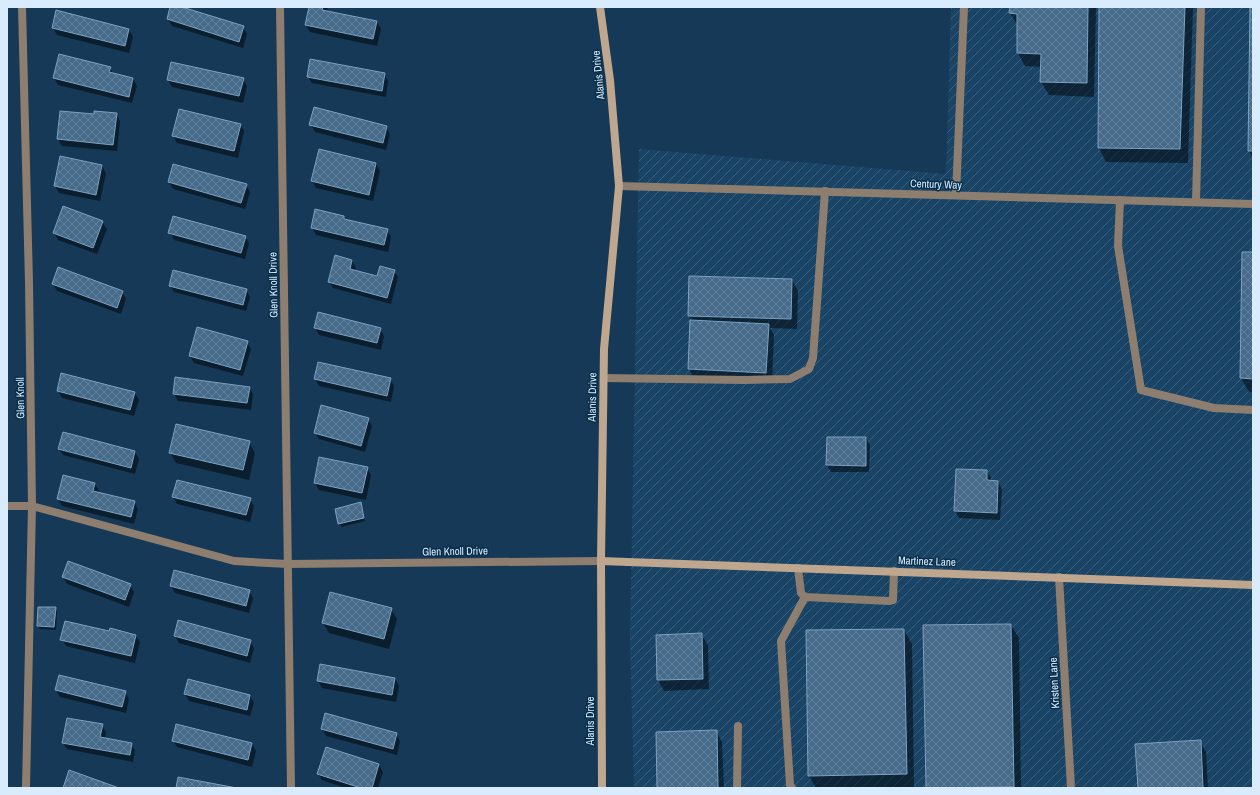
<svg xmlns="http://www.w3.org/2000/svg" width="1260" height="795" viewBox="0 0 1260 795" font-family="'Archivo Narrow',sans-serif">
  <style>
    .industrial { fill: url(#industrial-furrows) }
    .shadow { fill: #0007 }
    .building { fill: url(#building-cross-hatch); stroke: #7ba1c3 }
    .lines { fill: none; stroke-linecap: round; stroke-linejoin: round }
    .lane { stroke: #8d7e6f; stroke-width: 8 }
    .street { stroke: #8d7e6f; stroke-width: 8 }
    .secondary { stroke: #bfa68e; stroke-width: 8 }
    .labels { text-anchor: middle; stroke-width: 3; stroke-linejoin: round; paint-order: stroke }
    .street-label { font-size: 11px; fill: #d8ecfe; stroke: #092f4b }
  </style>
  <defs>
    <pattern id="industrial-furrows" width="10" height="10" patternUnits="userSpaceOnUse"><rect width="10" height="10" fill="#1a4466"/><path d="M-1 1l2-2M0 10L10 0M9 11l2-2" fill="none" stroke="#3b5f7d"/></pattern>
    <pattern id="building-cross-hatch" width="8" height="8" patternUnits="userSpaceOnUse"><rect width="8" height="8" fill="#466b8a"/><path d="M0 0l8 8M0 8l8-8" fill="none" stroke="#60809c"/></pattern>
  </defs>
  <rect width="100%" height="100%" fill="#153956"/>
  <path class="industrial" d="M951 7H1253V788H634L630 639 639 149 946 174Z"/>
  <path class="shadow" d="M171 7H179L243 27 247 34 243 48 172 26 168 19Z
    M310 7H328L327 12 377 22 381 29 377 46 310 32 306 25Z
    M1011 7H1096L1094 97 1049 95 1041 82 1042 67 1025 66 1018 53V26L1010 13Z
    M1100 7H1193L1188 163 1106 162 1099 148Z
    M1251 7H1253V158L1249 151Z
    M53 28 129 30 133 37 129 53 57 35Z
    M110 68 114 74 133 79 137 86 132 103 58 85 54 78Z
    M384 74 388 81 386 97 312 83 308 77Z
    M243 79 247 86 243 103 172 87 168 80Z
    M116 114 120 121 117 151 62 146 58 139 94 115Z
    M240 124 244 131 238 158 177 143 173 136Z
    M311 125 386 127 390 134 386 150 315 132Z
    M319 151 376 164 380 171 373 201 316 188 312 181Z
    M174 165 246 185 250 192 245 209 173 189 169 182Z
    M102 166 106 173 100 201 59 193 55 186Z
    M344 217 346 220 387 230 391 237 388 252 316 235 312 228Z
    M102 222 107 229 97 254 58 240 54 233Z
    M170 233 245 236 249 243 245 259 174 240Z
    M1243 253H1253V392H1249L1241 378Z
    M352 261 356 268 355 271 378 277 394 271 398 277 391 304 333 288 329 281Z
    M792 280 798 291 797 329 770 328 774 335 772 383 695 380 689 369 691 320 689 315Z
    M53 284 122 292 126 299 121 314 57 291Z
    M170 286 246 290 250 297 246 311 174 292Z
    M315 328 380 329 384 336 381 350 319 335Z
    M247 342 251 349 243 376 194 363 190 356Z
    M315 379H390L394 386 391 402 319 386Z
    M249 387 253 394 251 410 178 401 174 394Z
    M58 391 135 393 139 400 134 416 62 398Z
    M368 419 372 426 365 452 319 439 315 432Z
    M63 433 135 452 139 459 135 474 63 455 59 449Z
    M866 438 870 445 869 472H831L827 465Z
    M249 442 255 453 249 480 176 463 170 453Z
    M367 468 371 475 366 500 319 490 315 483Z
    M987 471 991 478V482H998L1002 489 1000 520 959 518 955 511Z
    M95 484 99 491 98 493 134 502 138 509 134 524 62 506 58 499Z
    M173 497 250 499 254 506 250 522 177 504Z
    M362 507 365 521 341 527 336 509Z
    M63 577 130 585 134 592 129 607 67 584Z
    M171 586 249 591 253 598 249 613 175 593Z
    M55 608 57 611 56 630 40 629 38 626Z
    M391 609 397 619 389 649 329 633 323 623Z
    M1011 625 1019 638 1021 788H927L924 626Z
    M904 630 912 644 914 788H816L809 776Z
    M109 632 136 636 140 642 135 663 66 646 62 639Z
    M701 634 708 645 709 689 664 691 658 680 657 636Z
    M175 636 250 641 254 648 250 663 179 643Z
    M395 679 399 686 396 702 322 688 318 681Z
    M56 690 125 692 129 699 126 713 60 697Z
    M185 694 250 696 254 703 250 716 189 701Z
    M102 725 106 732 105 739 131 744 135 750 133 762 67 749 63 743Z
    M322 729 396 734 400 741 397 755 326 736Z
    M716 731 722 742 724 788H658Z
    M173 740 252 744 256 751 252 767 177 747Z
    M1200 741 1206 752 1208 788H1139Z
    M379 765 383 772 378 788H345L322 780 318 774Z"/>
  <path class="building" d="M170 7H182L244 26 239 42 167 19Z
    M309 7H323L322 10 377 21 373 39 305 25Z
    M1010 7H1088L1087 83 1040 82 1041 54 1017 53V14L1009 13Z
    M1099 7H1185L1180 149 1098 148Z
    M1250 7H1253V151H1248Z
    M56 10 129 29 125 46 52 28Z
    M59 54 111 67 109 72 133 78 129 97 53 78Z
    M310 59 385 73 382 91 307 77Z
    M171 62 244 78 239 96 167 80Z
    M314 107 387 126 383 143 309 125Z
    M179 109 241 124 234 151 172 136Z
    M60 111 94 114V111L117 113 113 145 57 139Z
    M319 149 376 163 369 195 311 181Z
    M60 156 102 165 96 195 54 186Z
    M173 164 247 184 241 203 168 182Z
    M63 206 103 221 93 248 53 233Z
    M315 209 344 216V219L388 229 384 245 311 228Z
    M173 216 246 236 241 253 168 233Z
    M1242 252H1253V379L1240 378Z
    M335 255 352 260 350 269 377 276 380 266 395 270 387 298 328 282Z
    M58 267 123 291 117 308 52 284Z
    M173 270 247 289 243 305 169 286Z
    M689 276 792 279 791 319 688 316Z
    M318 312 381 328 377 343 314 328Z
    M690 320 769 324 766 373 688 369Z
    M197 327 248 341 240 370 189 356Z
    M318 362 391 378 387 396 314 379Z
    M61 373 135 392 130 410 57 391Z
    M175 377 250 387 247 403 173 394Z
    M321 405 369 418 361 446 314 433Z
    M176 424 250 441 243 470 169 453Z
    M63 432 135 451 131 468 58 449Z
    M827 437H866V466L826 465Z
    M319 457 368 467 362 493 314 483Z
    M956 469 987 470V480L998 481 997 513 954 511Z
    M63 475 95 483 93 491 135 501 131 517 57 499Z
    M177 480 251 498 246 515 172 497Z
    M361 502 364 518 338 524 335 509Z
    M68 561 131 584 125 600 62 577Z
    M174 570 250 590 246 606 170 586Z
    M330 592 392 608 384 639 322 623Z
    M38 607H56L54 627 37 626Z
    M178 620 251 640 247 656 174 636Z
    M65 621 109 631 110 628 136 635 131 656 60 640Z
    M1011 624 1014 787 926 788 923 625Z
    M904 629 907 774 808 776 806 630Z
    M702 633 703 679 657 680 656 635Z
    M320 664 395 678 392 695 317 681Z
    M59 675 126 691 122 707 55 690Z
    M188 679 250 695 247 710 184 694Z
    M325 713 397 733 393 749 321 729Z
    M67 718 103 724 100 737 132 743 130 755 62 743Z
    M176 724 252 743 248 760 172 741Z
    M717 730 718 788H657L656 732Z
    M1201 740 1203 788H1138L1135 744Z
    M326 747 379 764 372 788H361L317 774Z
    M69 770 119 788H63Z
    M178 777 237 788H176Z"/>
  <g class="lines">
    <path class="lane" d="M956 195 964 7
      M1120 200 1118 246 1141 390 1214 408 1253 410
      M1196 202 1201 7
      M604 378 745 380 790 379 809 369 813 358 825 191
      M798 568 801 593 805 597 889 601 893 600 894 571
      M737 788 738 726
      M792 788 790 785 781 641 805 597"/>
    <path class="street" d="M22 7 29 282 32 506 26 788
      M280 7 291 788
      M619 186 1253 204
      M7 506H32L234 561 287 564 601 561
      M1059 577 1071 788"/>
    <path class="secondary" d="M600 7 610 80 619 186 604 349 601 561 602 788
      M601 561 1253 585"/>
  </g>
  <g class="labels">
    <g class="street-label">
      <text transform="translate(598 75) rotate(-96)" y="4">Alanis Drive</text>
      <text transform="translate(936 184) rotate(2)" y="4">Century Way</text>
      <text transform="translate(273 285) rotate(-91)" y="4">Glen Knoll Drive</text>
      <text transform="translate(592 397) rotate(-89)" y="4">Alanis Drive</text>
      <text transform="translate(20 398) rotate(-91)" y="4">Glen Knoll</text>
      <text transform="translate(455 551) rotate(-1)" y="4">Glen Knoll Drive</text>
      <text transform="translate(927 561) rotate(2)" y="4">Martinez Lane</text>
      <text transform="translate(1054 683) rotate(-93)" y="4">Kristen Lane</text>
      <text transform="translate(590 721) rotate(-90)" y="4">Alanis Drive</text>
    </g>
  </g>
  <rect width="1260" height="795" fill="none" stroke="#d8ecfe" stroke-width="16"/>
</svg>
